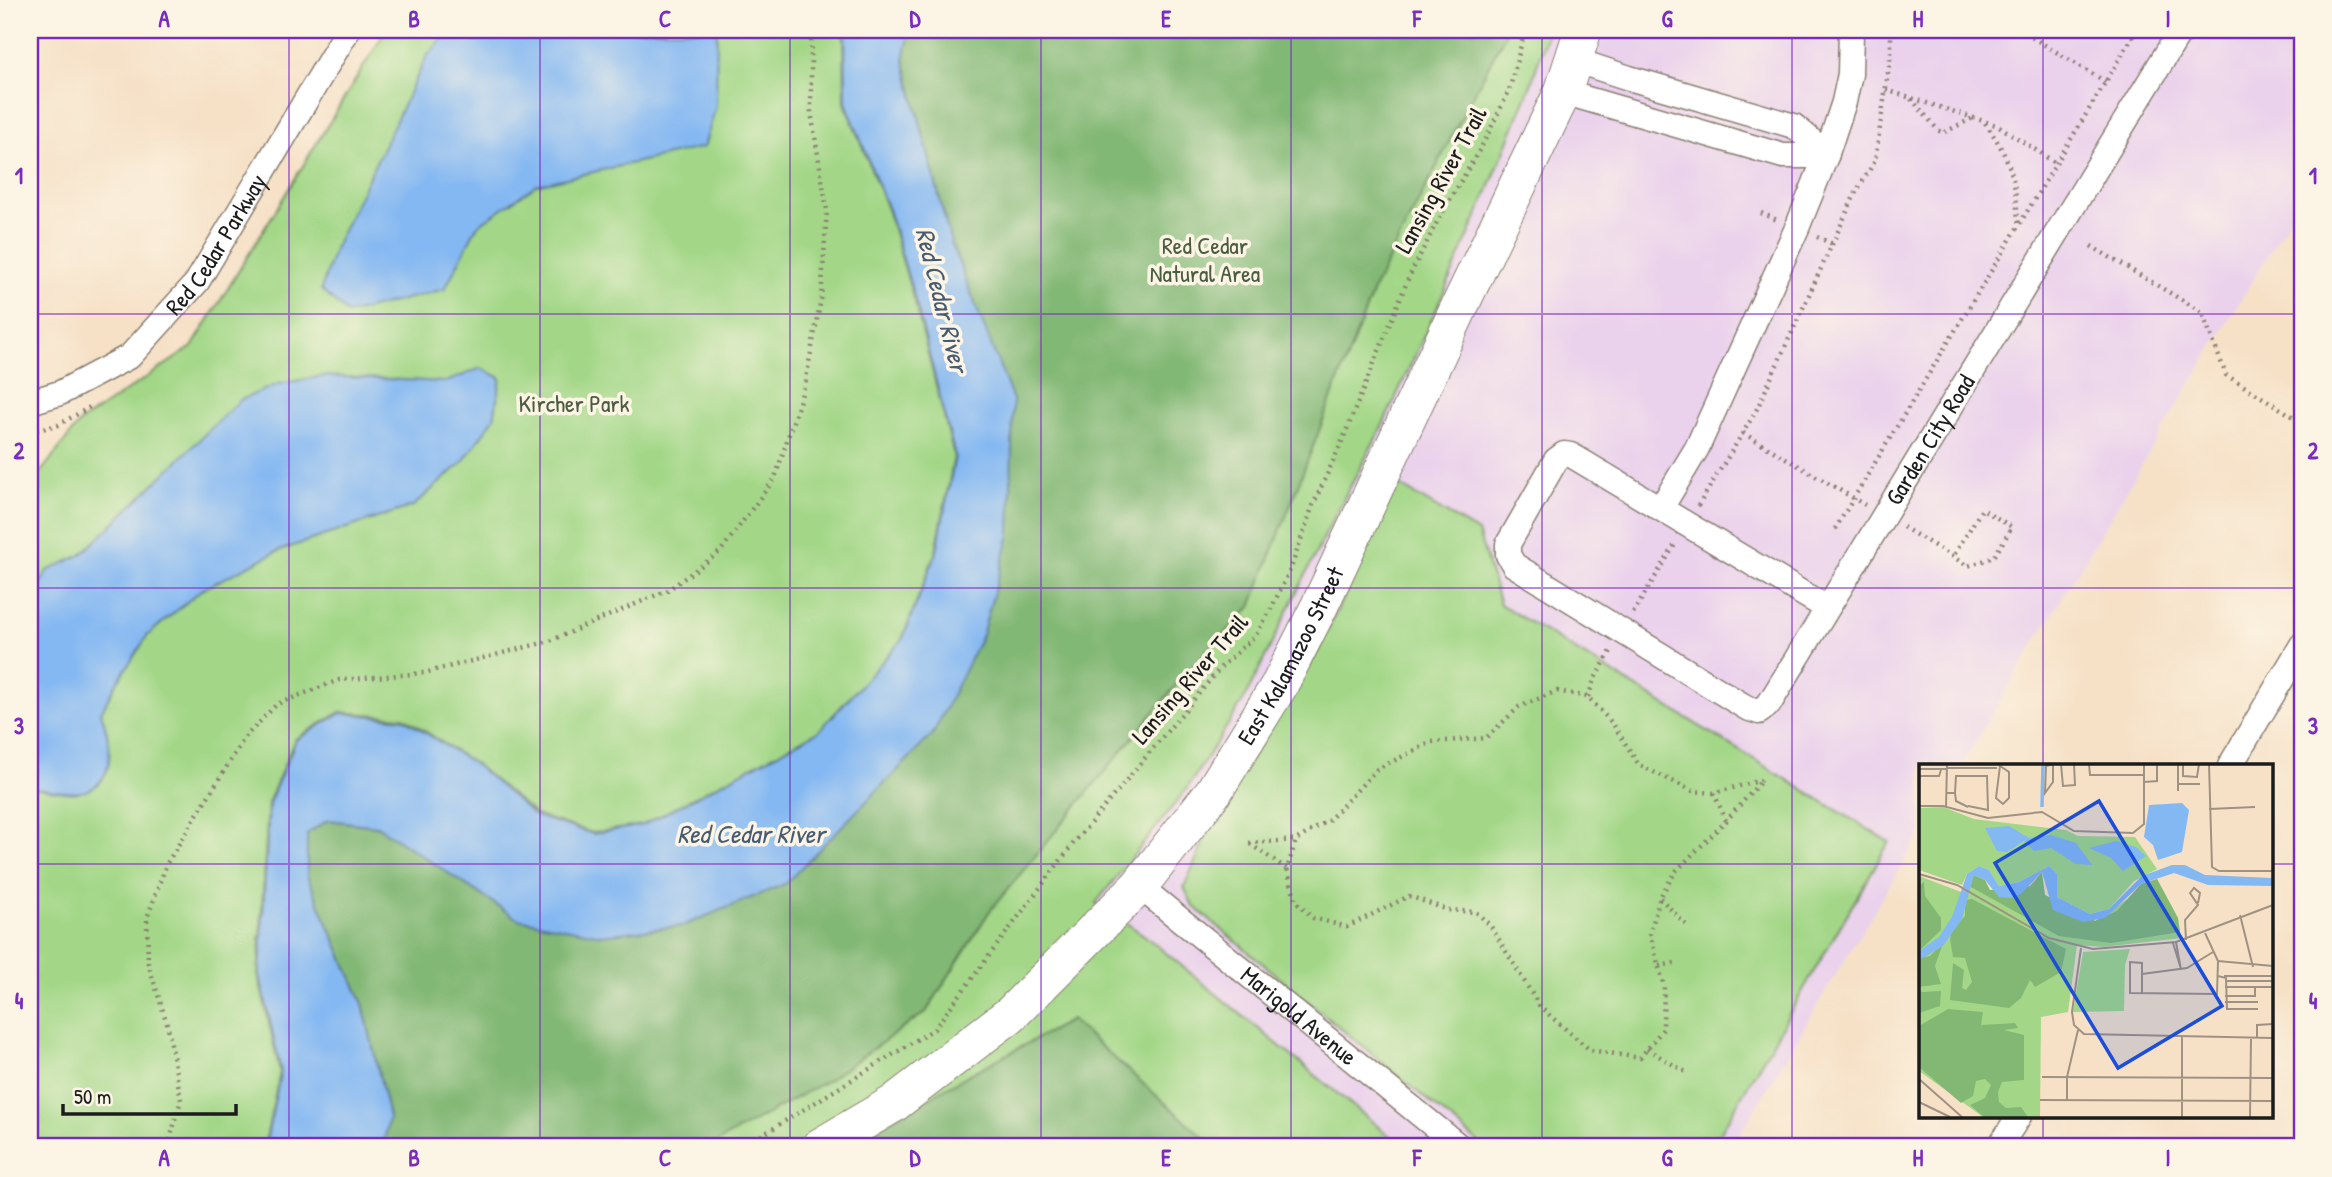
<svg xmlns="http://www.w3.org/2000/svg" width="2332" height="1177" viewBox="0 0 2332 1177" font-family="'Patrick Hand',sans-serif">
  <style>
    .built { fill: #ead1ec }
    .green { fill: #a3d787; stroke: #607a52; stroke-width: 2 }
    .forest { fill: #82b874; stroke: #4f6a48; stroke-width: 2 }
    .water { fill: #84b8f2; stroke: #506a87; stroke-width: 2 }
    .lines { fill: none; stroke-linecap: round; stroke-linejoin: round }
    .street-casing { stroke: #897e72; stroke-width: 27 }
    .secondary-casing { stroke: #897e72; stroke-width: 39 }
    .path { stroke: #897e72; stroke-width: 4.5; stroke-dasharray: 2 5; stroke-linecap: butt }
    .street { stroke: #fff; stroke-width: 24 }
    .secondary { stroke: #fff; stroke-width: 37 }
    .grid { fill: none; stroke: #7b2cbf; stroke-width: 2; stroke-opacity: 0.55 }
    .labels { text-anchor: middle; stroke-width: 7; stroke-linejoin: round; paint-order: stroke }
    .street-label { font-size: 24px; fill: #1c1c1c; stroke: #fcf5e5 }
    .park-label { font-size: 24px; fill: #4b5d41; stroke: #fcf5e5 }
    .water-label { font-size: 26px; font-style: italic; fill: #465a72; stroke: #fcf5e5 }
    .inset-river { fill: none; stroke: #84b8f2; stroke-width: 3.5 }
    .inset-road { fill: none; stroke: #9f9283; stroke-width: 2 }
    .view { fill: #1d4ed8; fill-opacity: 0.15; stroke: #1d4ed8; stroke-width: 3.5 }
    .inset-edge { fill: none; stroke: #1c1c1c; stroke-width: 3.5 }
    .neatline { fill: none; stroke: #7b2cbf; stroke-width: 2.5 }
    .grid-label { font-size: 23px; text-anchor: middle; font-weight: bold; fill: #7b2cbf }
  </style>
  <rect width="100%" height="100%" fill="#fcf5e5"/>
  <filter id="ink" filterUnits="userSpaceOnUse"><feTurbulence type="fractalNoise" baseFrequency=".0143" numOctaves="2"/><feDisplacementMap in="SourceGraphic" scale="14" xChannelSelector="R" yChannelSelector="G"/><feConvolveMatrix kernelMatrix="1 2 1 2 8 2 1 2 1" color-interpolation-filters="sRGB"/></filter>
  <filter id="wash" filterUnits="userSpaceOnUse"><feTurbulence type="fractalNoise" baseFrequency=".00686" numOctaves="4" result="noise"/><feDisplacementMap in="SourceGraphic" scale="28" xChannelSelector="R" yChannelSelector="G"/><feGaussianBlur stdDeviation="1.57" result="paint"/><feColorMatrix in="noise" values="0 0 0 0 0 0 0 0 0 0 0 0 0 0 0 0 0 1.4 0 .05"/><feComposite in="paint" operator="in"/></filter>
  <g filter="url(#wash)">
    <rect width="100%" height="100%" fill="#f6e1c7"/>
    <path class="built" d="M918 30H2302V198L1961 766H1921V833L1732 1147H394L516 926 986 637Z"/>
    <path class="green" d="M386 30H844L845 103 888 212 917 311 954 456 936 551 902 640 819 731 643 825 593 833 536 815 476 765 404 717 340 712 295 739 268 803 258 975 280 1072 264 1147H30V486L80 422 192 347Z
      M910 30H1548L1531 85 1488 191 1438 306 1383 425 1333 519 1245 698 1186 790 1096 903 1144 935 1403 1147H383L389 1117 518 919 982 635Z
      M1397 484 1478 532 1500 604 1889 842 1712 1147H1484L1193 906 1184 887 1216 815 1319 649Z"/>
    <path class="forest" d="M910 30H1507L1375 286 1251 607 1182 678 989 912 926 1012 828 1080 708 1147H383L389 1117 363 1004 307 876V834L328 820 377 826 518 919 933 734 1013 400 951 243 904 59Z
      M1071 1020 1215 1147H845L968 1075Z"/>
    <path class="water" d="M450 30H717L716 106 704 147 536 185 477 226 445 289 348 314 321 290 335 247 427 56Z
      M845 30H910L904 60 951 243 1013 400 1010 535 982 635 933 734 785 884 682 926 601 935 518 919 377 826 328 820 307 834V876L363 1004 389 1117 383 1147H265L281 1071 260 975 269 803 296 740 341 713 404 719 476 765 535 816 593 834 643 825 819 731 902 640 937 551 955 456 918 310 889 212 846 102Z
      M481 368 501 378 494 418 462 463 413 506 278 551 201 590 148 635 116 684 101 712C109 736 119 773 91 789 77 797 46 789 30 787V665L38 654 30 606 47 571 81 555 240 400 278 384 324 376 446 382Z"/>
  </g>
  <g filter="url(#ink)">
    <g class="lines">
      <defs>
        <g id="street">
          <path d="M1574 60 1629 78 1794 126 1827 154"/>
          <path d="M1563 92 1783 156H1826"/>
          <path id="s1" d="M30 402 60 393 130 356 197 282 348 30"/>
          <path d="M1661 508 1697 448 1797 228 1826 156 1844 102 1850 74 1851 30"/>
          <path id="s2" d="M1827 608 1571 455 1564 454 1556 460 1508 544V555L1514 565 1747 708 1759 712 1769 704 2181 30"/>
          <path d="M2230 766 2302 645"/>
          <path id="s3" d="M1139 886 1460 1147"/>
          <path d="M1999 1147 2019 1116"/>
        </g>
        <g id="secondary">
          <path id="s4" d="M820 1147 893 1104 1011 1014 1139 886 1214 791 1280 684 1319 607 1465 295 1554 110 1563 92 1583 30"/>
        </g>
      </defs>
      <use href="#street" class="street-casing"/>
      <use href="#secondary" class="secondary-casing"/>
      <path class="path" d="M2020 30 2106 82
        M1886 90 1999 126 2057 164
        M1911 99 1938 130 1943 133 1973 118
        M1985 123C2002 146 2013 168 2016 197 2017 206 2017 215 2019 225
        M1761 213 1777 220
        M1817 237 1833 244
        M2091 246 2202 312 2226 375 2302 422
        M30 432 58 425 90 407
        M1743 433 1865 505
        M1698 506 1755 413 1856 192 1875 161 1891 53V30
        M1903 527 1968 566 1994 557 2012 527 1982 509 1953 557
        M1835 529 2137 30
        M1633 613 1676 543
        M1557 691 1588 697 1613 724 1639 765 1693 791 1714 793 1762 780 1726 821 1676 871 1660 897 1650 934 1664 986 1663 1029 1640 1058 1590 1050 1540 1007 1490 925 1476 912 1448 910 1409 896 1347 927 1313 918 1296 901 1287 869 1296 840 1329 820 1377 769 1432 742 1486 738 1519 707Z
        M1588 697 1594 680 1611 651
        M1714 793 1726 821
        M1249 843 1296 840
        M1250 844 1287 869
        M1660 898 1687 926
        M1659 966 1675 963
        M1647 1049 1689 1074
        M168 1147 181 1100 168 1027 148 963 147 918 167 863 245 737 277 704 339 680 424 673 550 641 668 590 720 552 775 478 805 384 821 299 827 210 811 112V30
        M743 1147 934 1029 1073 844 1221 667 1256 635 1271 609 1291 568 1313 505 1341 444 1409 277 1437 222 1484 142 1509 91 1525 30"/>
      <use href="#street" class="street"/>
      <use href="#secondary" class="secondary"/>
    </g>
  </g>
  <path class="grid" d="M289 30V1147M540 30V1147M790 30V1147M1041 30V1147M1291 30V1147M1542 30V1147M1792 30V1147M2043 30V766M30 314H2302M30 588H2302M30 864H1921M2271 864H2302M2043 1116V1147"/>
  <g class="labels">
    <g class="street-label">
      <text transform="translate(1441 180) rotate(-61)" y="8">Lansing River Trail</text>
      <text dy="8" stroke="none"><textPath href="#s1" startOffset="252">Red Cedar Parkway</textPath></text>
      <text dy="8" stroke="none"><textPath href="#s2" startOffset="1043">Garden City Road</textPath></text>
      <text dy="8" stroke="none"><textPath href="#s4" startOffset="691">East Kalamazoo Street</textPath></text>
      <text transform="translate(1190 679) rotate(-49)" y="8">Lansing River Trail</text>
      <text dy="8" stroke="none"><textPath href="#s3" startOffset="206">Marigold Avenue</textPath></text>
    </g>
    <g class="park-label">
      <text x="1205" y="254">Red Cedar<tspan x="1205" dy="28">Natural Area</tspan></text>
      <text x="574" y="412">Kircher Park</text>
    </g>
    <g class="water-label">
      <text transform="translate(942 300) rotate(76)" y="9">Red Cedar River</text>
      <text x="751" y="843">Red Cedar River</text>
    </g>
  </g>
  <g transform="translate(1919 764)">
    <rect width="354" height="354" fill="#f6e1c7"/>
    <path d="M24 43 55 55 147 66 159 72 216 73 238 105 215 117 190 145 171 150 138 133V110L130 102 100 118 80 122 70 106 60 102 48 110 43 121 0 106V44ZM0 112 50 131 52 114 71 126 126 131 176 157 238 115 259 154 262 174 184 183 158 181 149 248 122 253 121 353H64L0 307ZM211 185 206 201 205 247 154 248 164 188Z" fill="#a3d787"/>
    <path d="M123 108 126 131 176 157 198 147 222 120 238 115 259 154 261 168 192 179 140 172 50 122 55 111 66 116 71 126 111 122ZM5 118 6 132 22 154V166L0 187V122ZM53 135 147 185 142 208 116 223 111 216 102 234 90 244 31 236 34 199 45 206 43 224 47 226 53 218 46 194 34 193 31 175 33 165 46 152V136ZM24 179 16 202 22 220 0 223V194L11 192ZM0 224 3 228 22 227 21 242 0 249ZM29 245 64 248 62 261 96 259 99 264 85 266 105 271V316L83 318 79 328 80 338 87 344 102 343 109 353H65L51 341 66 334 72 321 66 315 57 317 54 332 42 339 0 303V262Z" fill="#82b874"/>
    <path d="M263 39 270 46 263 88 239 96 234 81 225 73 230 41ZM90 62 110 74 132 71 157 79 173 101 157 100 132 84 115 87 105 77 88 88 78 87 66 64ZM197 77 217 83 227 92 204 107 192 94 170 84ZM253 101H266L286 111 353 114V122L289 121 255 109 222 120 186 154 164 158 134 146 123 108 102 130 92 134 80 133 66 116 55 111 43 155 24 182 0 196V187L20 173 33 153 48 110 60 102 70 106 80 122 100 118 130 102 138 110V133L171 150 190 145 223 112Z" fill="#84b8f2"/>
    <path class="inset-river" d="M123 43 124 0"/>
    <path class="inset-road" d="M142 0 144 22 156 21 155 0M170 0 171 11H224M259 0V27M264 0V12L278 13 280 0M290 0 293 103 300 107H354M134 1V18L126 29 127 2 135 0M81 2 90 8V34L84 40 77 34ZM28 4H78M0 5H28M1 12H20L22 6M225 18 238 17V0M259 20H281M28 29H36L37 37 49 43M36 29 37 12H68L69 46 49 42M0 42H24L69 54 123 48 155 67 214 69 225 60V0M27 43 28 0M290 45 336 43M0 110 38 121 130 174 174 185 257 178 354 141M321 151 334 203M267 176 266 156 279 141 271 129 275 124 281 129 279 139M257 178 262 206M254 179 262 205M162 184 153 248 155 261 165 270 354 274M299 197 354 202M223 210 268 204 294 188M299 212 307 214 308 245H339M305 212H354M307 217H354M306 223H354M223 229V199L211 198V229L298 230 299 197 286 169M306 232H336V223M306 238H339M263 273V353M338 274V261L354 260M123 313 354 314M0 315 43 353M121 336 354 337M148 336V313L159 266M0 338 31 353M331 353 332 274"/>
    <path class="view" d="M180 37 303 242 199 304 76 99Z"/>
    <rect width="354" height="354" class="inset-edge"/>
  </g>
  <rect width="2332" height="1177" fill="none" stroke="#fcf5e5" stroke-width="77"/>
  <path d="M63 1104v10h173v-10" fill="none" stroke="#1c1c1c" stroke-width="3.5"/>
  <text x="74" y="1104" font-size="21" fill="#1c1c1c" stroke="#fcf5e5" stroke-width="5" paint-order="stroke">50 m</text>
  <rect x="38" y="38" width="2256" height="1100" class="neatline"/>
  <g class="grid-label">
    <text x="164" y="27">A</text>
    <text x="414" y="27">B</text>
    <text x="665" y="27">C</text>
    <text x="915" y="27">D</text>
    <text x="1166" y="27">E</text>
    <text x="1417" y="27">F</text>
    <text x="1667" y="27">G</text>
    <text x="1918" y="27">H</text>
    <text x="2168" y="27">I</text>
    <text x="19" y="184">1</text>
    <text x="2313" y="184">1</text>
    <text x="19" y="459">2</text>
    <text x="2313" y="459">2</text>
    <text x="19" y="734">3</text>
    <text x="2313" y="734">3</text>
    <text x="19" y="1009">4</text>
    <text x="2313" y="1009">4</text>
    <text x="164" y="1166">A</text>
    <text x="414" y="1166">B</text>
    <text x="665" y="1166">C</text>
    <text x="915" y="1166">D</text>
    <text x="1166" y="1166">E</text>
    <text x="1417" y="1166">F</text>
    <text x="1667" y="1166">G</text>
    <text x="1918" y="1166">H</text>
    <text x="2168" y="1166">I</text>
  </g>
</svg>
